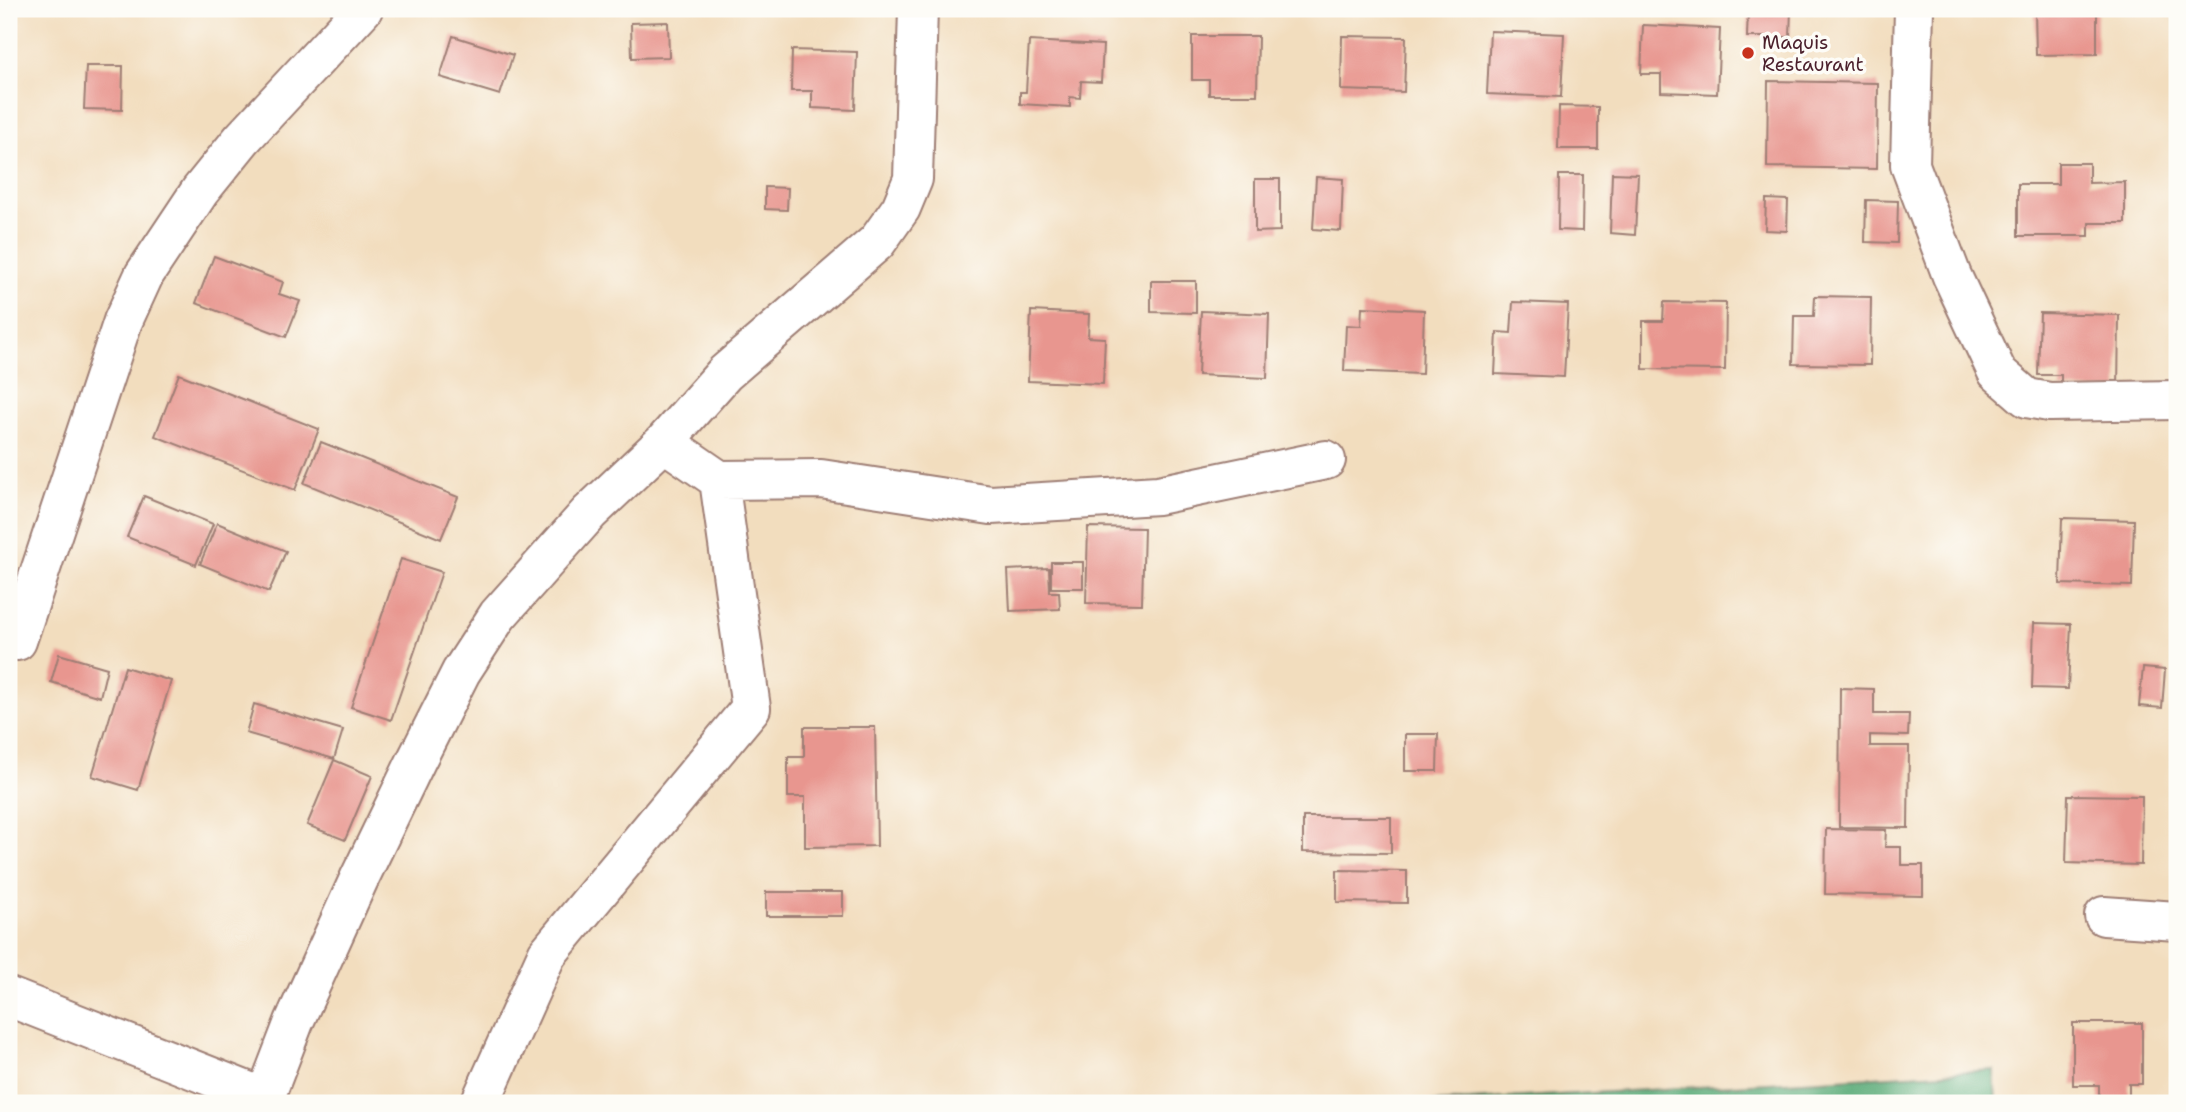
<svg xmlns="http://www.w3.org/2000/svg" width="2186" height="1112" viewBox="0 0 2186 1112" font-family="'Shantell Sans',sans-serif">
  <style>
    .forest { fill: #5cac79; stroke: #536652; stroke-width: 2 }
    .building { fill: #e8968f }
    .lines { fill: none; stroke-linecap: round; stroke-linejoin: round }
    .minor-casing { stroke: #9e7e74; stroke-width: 42 }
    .minor { stroke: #fff; stroke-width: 38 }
    .poi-dot { fill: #c8321e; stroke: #fdfcf7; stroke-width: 2.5 }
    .labels { text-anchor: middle; stroke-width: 7; stroke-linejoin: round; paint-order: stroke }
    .poi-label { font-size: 19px; fill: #4a1f2b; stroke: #fdfcf7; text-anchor: start }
  </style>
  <rect width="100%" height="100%" fill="#fdfcf7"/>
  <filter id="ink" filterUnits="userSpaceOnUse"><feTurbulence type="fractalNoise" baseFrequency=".0143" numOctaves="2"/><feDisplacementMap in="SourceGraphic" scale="14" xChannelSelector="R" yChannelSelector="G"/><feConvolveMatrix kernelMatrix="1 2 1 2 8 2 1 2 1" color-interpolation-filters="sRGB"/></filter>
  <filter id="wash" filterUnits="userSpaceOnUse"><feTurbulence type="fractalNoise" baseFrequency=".00686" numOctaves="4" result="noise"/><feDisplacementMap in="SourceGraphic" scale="28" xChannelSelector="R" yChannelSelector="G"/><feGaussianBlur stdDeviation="1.57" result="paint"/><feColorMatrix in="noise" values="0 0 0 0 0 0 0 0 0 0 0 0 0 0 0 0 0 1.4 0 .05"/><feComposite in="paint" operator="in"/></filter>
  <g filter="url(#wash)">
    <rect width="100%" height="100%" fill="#f2ddbe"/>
    <path class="forest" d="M1994 1070 1996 1103H1417Z"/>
    <g id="blocks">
      <path class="building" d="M1748 9H1791L1790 37H1747Z
        M2035 9H2097V54L2036 55Z
        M668 22 669 57 632 58 631 23Z
        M1643 25 1720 29 1717 94 1661 92V74H1641Z
        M1490 31 1564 34 1561 97 1487 94Z
        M453 36 513 55 500 95 440 77Z
        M1192 36H1258L1257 95H1209V80H1192Z
        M1342 36 1406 37 1404 92 1341 90Z
        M1029 41 1103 45 1101 82 1081 81 1080 98 1070 97V107L1020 104V92H1026Z
        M792 50 857 52 855 110 812 108V91H791Z
        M86 66H123L122 110 84 109Z
        M1768 81 1878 83 1877 169 1767 167Z
        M1559 106 1598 107V149H1558Z
        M2172 128H2177V185H2174Z
        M2058 163H2089V183L2125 182V223H2089V236H2018V184H2058Z
        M1612 173 1638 174 1635 235 1610 233Z
        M1559 175H1583L1582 231 1558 230Z
        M1316 177 1343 179 1341 231 1313 229Z
        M1255 179H1280V231L1255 232Z
        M765 187 788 188 787 210 765 209Z
        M1766 199 1788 200 1787 231 1765 230Z
        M1866 200 1898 201 1897 243 1865 242Z
        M214 256 283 282 279 294 300 301 286 337 196 303Z
        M1151 281H1196V313L1151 312Z
        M1815 296 1871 297 1870 365 1793 364 1794 316H1814Z
        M1513 302 1568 304 1564 377 1495 374 1497 332 1511 333Z
        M1664 302 1726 303 1725 370 1643 369V321H1663Z
        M1362 307 1424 310 1422 374 1344 371 1346 325 1361 326Z
        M1031 311 1089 314 1088 337 1105 338 1103 384 1028 381Z
        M1201 311 1269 314 1267 378 1198 375Z
        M2040 313 2119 315 2118 390 2061 389V375H2038Z
        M179 374 319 429 295 490 155 436Z
        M321 442 458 497 441 539 304 483Z
        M144 496 213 524 196 565 127 537Z
        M2062 518 2134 520 2132 586 2060 584Z
        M217 523 286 551 269 592 200 564Z
        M1088 527 1144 528 1142 604 1086 603Z
        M401 559 442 572 391 720 351 707Z
        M1051 562H1083V588H1051Z
        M1049 568 1050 592H1059L1060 609 1010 611 1008 570Z
        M2034 623 2071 624 2068 689 2032 688Z
        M59 654 107 668 100 697 51 682Z
        M125 667 171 681 138 790 92 776Z
        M2143 668 2165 670 2162 708 2139 706Z
        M1840 688 1874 689V714H1909L1908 736 1870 735V746H1909L1908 828 1839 827Z
        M254 704 343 730 334 759 246 733Z
        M804 727H875L877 846 805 847V797H788V757H804Z
        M1405 734H1438L1437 771H1405Z
        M334 760 372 776 345 840 307 825Z
        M2068 795 2142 796 2141 865 2066 863Z
        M1303 817H1391V853L1303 852Z
        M1826 829 1886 830 1885 847H1901V865H1923V896L1825 894Z
        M1337 870 1407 871V903L1337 902Z
        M766 892H843V916H766Z
        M2073 1023H2142V1084H2129V1100H2099V1085H2073Z"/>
    </g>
  </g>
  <g filter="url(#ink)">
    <use href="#blocks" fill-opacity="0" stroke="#9e7e74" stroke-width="2"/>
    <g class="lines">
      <defs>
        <path id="minor" d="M1914 9 1910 165 1952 276 1997 372 2027 398 2049 402 2177 400
          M719 480 821 479 991 505 1158 495 1326 460
          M17 641 123 321 144 275 200 191 242 139 363 9
          M2104 916 2177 921
          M9 997 265 1098
          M263 1103 294 1022 359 879 416 761 461 672 498 615 589 513 664 442 725 373 877 242 901 208 913 179 918 9
          M480 1103 547 954 751 708 719 480 664 442"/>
      </defs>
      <use href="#minor" class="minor-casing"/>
      <use href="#minor" class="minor"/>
    </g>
  </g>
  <circle class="poi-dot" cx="1748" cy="53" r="7"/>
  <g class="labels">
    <g class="poi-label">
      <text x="1762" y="49">Maquis<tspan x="1762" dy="22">Restaurant</tspan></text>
    </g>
  </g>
  <rect width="2186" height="1112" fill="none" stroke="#fdfcf7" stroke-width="35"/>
</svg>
